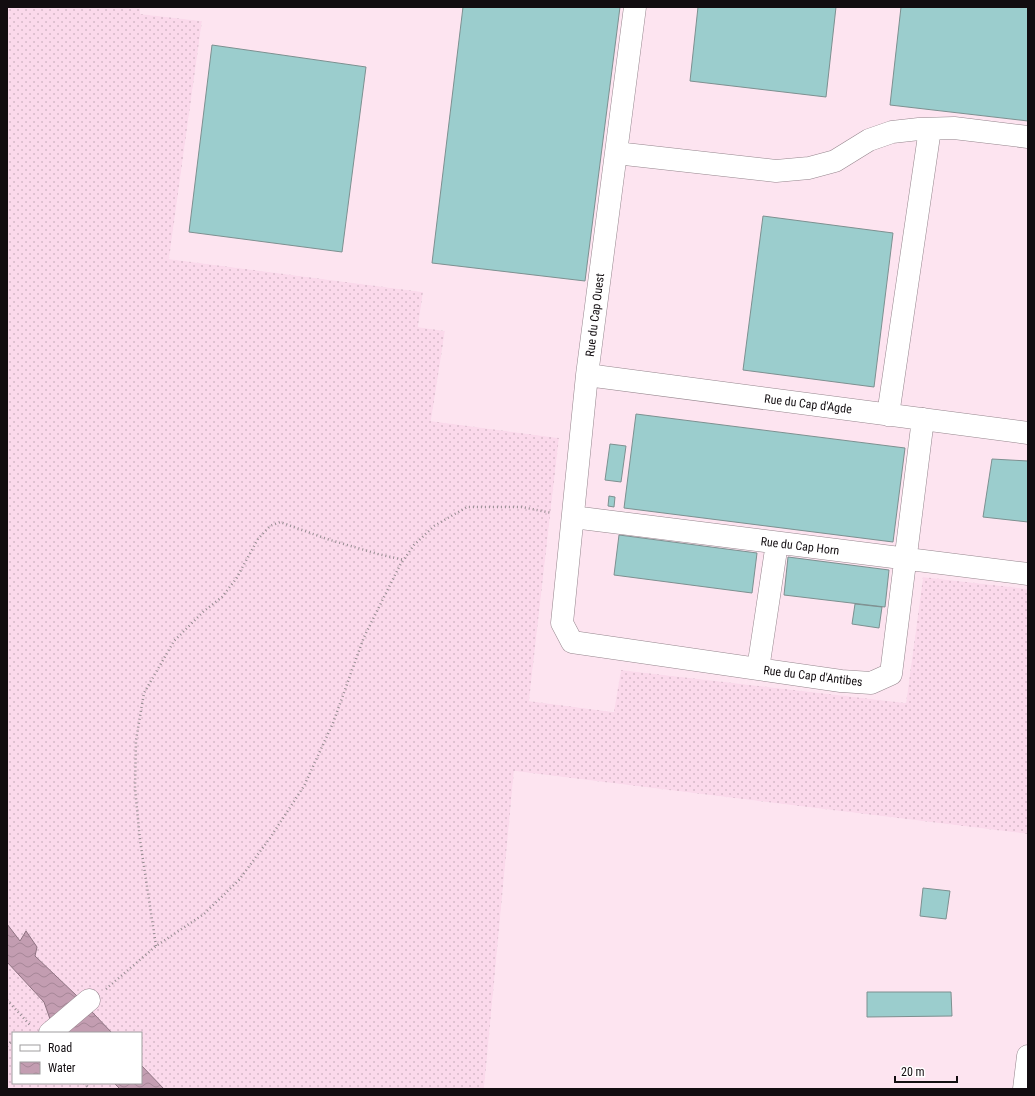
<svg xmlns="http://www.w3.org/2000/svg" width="1035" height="1096" viewBox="0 0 1035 1096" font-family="'Roboto Condensed',sans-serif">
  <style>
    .built { fill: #fde4f0 }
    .grass { fill: url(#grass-dots) }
    .water { fill: url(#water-waves); stroke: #8e7281 }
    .building { fill: #9bcdcd; stroke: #7d9090 }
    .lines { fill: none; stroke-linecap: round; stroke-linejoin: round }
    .minor-casing { stroke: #95868d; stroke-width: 23 }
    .path { stroke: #958b90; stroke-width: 2.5; stroke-dasharray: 1 3; stroke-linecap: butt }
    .minor { stroke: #fff; stroke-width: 22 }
    .labels { text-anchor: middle; stroke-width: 3.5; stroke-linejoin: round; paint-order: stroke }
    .street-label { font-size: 12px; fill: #120d10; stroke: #fff }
  </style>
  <defs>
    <pattern id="grass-dots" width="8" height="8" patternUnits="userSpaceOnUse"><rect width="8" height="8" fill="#fbd9eb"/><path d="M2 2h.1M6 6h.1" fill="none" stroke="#d6b9c8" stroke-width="1.8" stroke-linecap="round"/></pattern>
    <pattern id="water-waves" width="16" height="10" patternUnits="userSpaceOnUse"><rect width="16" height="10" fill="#c39db1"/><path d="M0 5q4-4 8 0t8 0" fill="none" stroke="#a68697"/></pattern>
  </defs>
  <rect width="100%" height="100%" fill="#fef0f7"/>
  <path class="built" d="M140 7H1028V589L923 577 906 703 621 670 615 712 529 701 559 438 431 421 445 331 418 327 423 292 169 259 202 21 139 14Z
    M514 771 1028 834V1089H484Z"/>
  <path class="grass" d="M7 7H140V14L202 21 169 259 423 292 418 327 445 331 431 421 559 438 529 701 614 712 621 670 906 703 923 577 1028 589V834L514 771 484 1089H164L141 1065V1033H112L77 996 35 956 26 932 20 941 7 924Z
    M7 962 44 1002 50 1019 65 1033H13V1083H114L120 1089H7Z"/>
  <path class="water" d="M7 924 20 941 26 931 37 947 35 956 77 996 112 1033H65L50 1019 44 1002 7 962Z
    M141 1065 164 1089H120L114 1083H141Z"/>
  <path class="building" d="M463 7H620L585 281 432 263Z
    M698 7H836L826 97 690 81Z
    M901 7H1028V121L890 105Z
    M212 45 366 67 342 252 189 232Z
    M763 216 893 233 874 387 743 370Z
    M636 414 905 448 893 542 624 508Z
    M610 444 626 446 621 482 605 480Z
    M992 459 1028 461V522L983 517Z
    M609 496 615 497 614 507 608 506Z
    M619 535 757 553 752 593 614 575Z
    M788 557 889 570 885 607 784 595Z
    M855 604 882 607 879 628 852 624Z
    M923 888 950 891 946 919 920 916Z
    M867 992H951L952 1016 867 1017Z"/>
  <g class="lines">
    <defs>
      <path id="minor" d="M635 7 587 375 562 623 572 642 841 681 871 683 891 674 923 419
        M616 153 776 171 809 168 835 161 869 140 892 132 919 129 954 128 1028 137
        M587 375 1028 433
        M888 415 930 129
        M573 517 1028 574
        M758 669 777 543
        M50 1033 89 1000
        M1024 1089 1028 1056"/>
    </defs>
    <use href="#minor" class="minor-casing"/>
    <path class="path" d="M156 946 140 840 135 788 136 740 144 693 174 641 203 612 222 597 236 579 258 539 270 526 280 522 327 539 378 554 404 560
      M106 989 156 946 204 914 239 880 270 838 304 786 333 723 364 637 400 565 414 545 434 526 467 507H522L552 513
      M7 1000 30 1025
      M7 1046 13 1040
      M84 1083 90 1089"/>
    <use href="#minor" class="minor"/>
  </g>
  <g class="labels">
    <g class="street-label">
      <text transform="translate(595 315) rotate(-83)" y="4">Rue du Cap Ouest</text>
      <text transform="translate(808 404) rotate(7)" y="4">Rue du Cap d'Agde</text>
      <text transform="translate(800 546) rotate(7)" y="4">Rue du Cap Horn</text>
      <text transform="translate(813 676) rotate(7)" y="4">Rue du Cap d'Antibes</text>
    </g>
  </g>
  <rect width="1035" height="1096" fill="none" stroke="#120d10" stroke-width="16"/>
  <rect x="12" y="1032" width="130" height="52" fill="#ffffff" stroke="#a09e9f"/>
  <rect x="20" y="1045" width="20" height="6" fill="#ffffff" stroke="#a09e9f"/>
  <text x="48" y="1052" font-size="12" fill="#120d10">Road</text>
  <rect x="20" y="1062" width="20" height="12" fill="url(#water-waves)" stroke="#a09e9f"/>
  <text x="48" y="1072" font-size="12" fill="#120d10">Water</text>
  <path d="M895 1076v6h62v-6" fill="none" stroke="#120d10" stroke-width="2"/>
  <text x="901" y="1076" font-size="12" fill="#120d10" stroke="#ffffff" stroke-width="3" paint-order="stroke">20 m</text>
</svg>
